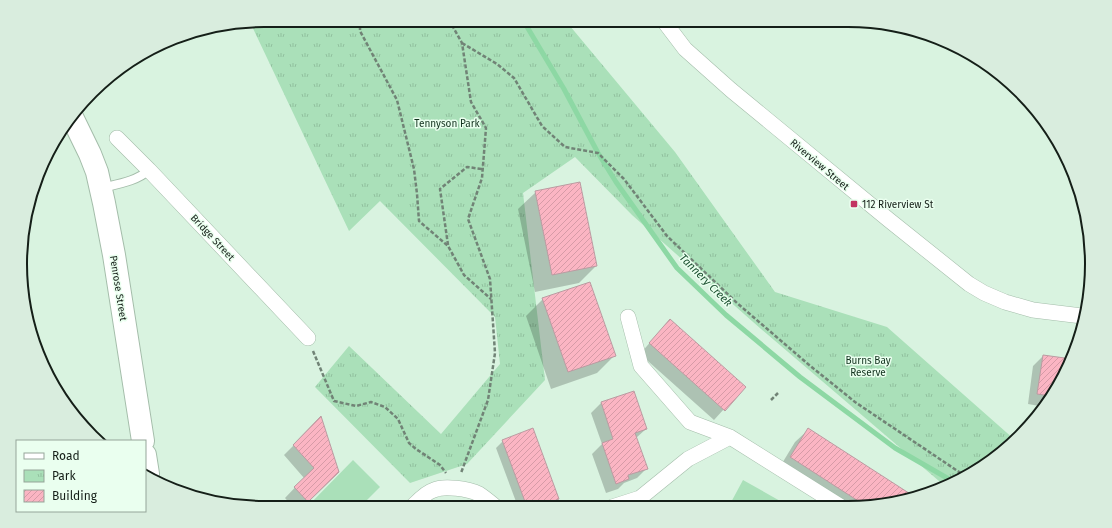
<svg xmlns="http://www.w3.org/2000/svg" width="1112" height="528" viewBox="0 0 1112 528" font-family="'Fira Sans',sans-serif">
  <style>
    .grass { fill: #aae0b9 }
    .park { fill: url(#park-tufts) }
    .shadow { fill: #0003 }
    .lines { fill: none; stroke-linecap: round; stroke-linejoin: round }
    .stream { stroke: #8dd8a4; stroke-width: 5 }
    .building { fill: url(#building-hatch); stroke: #bb9ca2 }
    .lane-casing { stroke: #a4bdaa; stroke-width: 10 }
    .street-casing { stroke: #a4bdaa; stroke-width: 16 }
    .secondary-casing { stroke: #a4bdaa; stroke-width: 24 }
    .path { stroke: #718376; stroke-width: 2.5; stroke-dasharray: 4 2; stroke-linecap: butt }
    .lane { stroke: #fff; stroke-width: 8 }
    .street { stroke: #fff; stroke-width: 15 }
    .secondary { stroke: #fff; stroke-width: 22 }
    .poi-dot { fill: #c23462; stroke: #eaffef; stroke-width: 1.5 }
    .labels { text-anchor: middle; stroke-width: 3; stroke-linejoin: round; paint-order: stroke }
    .park-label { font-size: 10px; fill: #11311d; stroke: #eaffef }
    .street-label { font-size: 10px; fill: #151f18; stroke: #eaffef }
    .poi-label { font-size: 10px; fill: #151f18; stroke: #eaffef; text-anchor: start }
    .water-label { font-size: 11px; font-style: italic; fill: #1a502f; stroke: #eaffef }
    .rim { fill: none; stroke: #151f18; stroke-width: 2 }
  </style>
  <defs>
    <pattern id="park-tufts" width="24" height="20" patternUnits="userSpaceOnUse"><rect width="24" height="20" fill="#aae0b9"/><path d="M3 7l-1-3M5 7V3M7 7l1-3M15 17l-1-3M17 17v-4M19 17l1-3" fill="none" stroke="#91c09e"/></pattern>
    <pattern id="building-hatch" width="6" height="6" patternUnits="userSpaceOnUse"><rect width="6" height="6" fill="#fbb5c3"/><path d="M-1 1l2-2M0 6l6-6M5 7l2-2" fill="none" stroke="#d69ba7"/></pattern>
  </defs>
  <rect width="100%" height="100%" fill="#d9f3e0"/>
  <path class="grass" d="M353 460 380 487 359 508H306Z
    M743 480 789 506H729Z"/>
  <path class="park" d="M264 20H565L675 152 775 292 887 327 1015 440 997 457 946 487 761 329 632 215 575 157 523 193 545 380 467 464 410 483 315 387 349 346 441 434 500 364 495 317 380 201 349 231 250 22Z"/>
  <path class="shadow" d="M536 192 596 266 579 283 535 292 518 209Z
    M543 299 615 355 597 373 551 389 526 316Z
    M660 331 744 387 714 420 640 354Z
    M1043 356 1072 360 1045 407 1028 404 1033 366Z
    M601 403 646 429 636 438 647 468 637 478 624 483 618 489 606 493 592 454 602 444 591 413Z
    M321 418 338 472 301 508H294L285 498 304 478 284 455Z
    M808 430 880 506H834L778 470 795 442Z
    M503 441 558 499 551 506 548 507H518L496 448Z"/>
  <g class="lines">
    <path class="stream" d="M523 20 564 89 598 153 616 182 677 268 726 315 800 377 895 448 954 482"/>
  </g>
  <path class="building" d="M580 182 597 266 552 275 535 191Z
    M590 282 616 356 568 372 542 298Z
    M670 319 746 387 725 411 649 343Z
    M1043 355 1072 359 1051 396 1037 394Z
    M634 391 647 429 635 433 648 469 628 475 629 479 616 484 602 443 613 439 601 402Z
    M321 416 339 472 308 502 294 487 314 468 293 445Z
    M533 428 559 499 539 507H527L502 440Z
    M808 428 915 497 880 506H866L790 457Z"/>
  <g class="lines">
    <defs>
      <path id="lane" d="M102 188C118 184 137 181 149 170"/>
      <path id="street" d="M663 20 685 49 731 90 889 220 969 284 984 293 1005 302 1033 310 1082 316
        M117 138 149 170 308 338
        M628 317 641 366 690 422 730 437 840 506
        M412 507C417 502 426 492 434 490 444 485 469 489 479 494 485 498 491 503 496 507
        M612 507 640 498 688 459 730 437"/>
      <path id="secondary" d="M72 117 90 154 97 172 104 203 114 255 143 441
        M145 455 148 474"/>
    </defs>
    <use href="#lane" class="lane-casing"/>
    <use href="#street" class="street-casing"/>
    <use href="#secondary" class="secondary-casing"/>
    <path class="path" d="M360 20V31L397 100 414 169 417 194 419 221 448 246 464 275 491 299
      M449 20 462 43 471 102 486 128 482 178 468 219 490 279 495 353 488 400 461 473
      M462 43 497 64 514 78 542 126 565 147 598 153 624 179 667 236 737 303 808 364 855 402 965 476
      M448 245 440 189 467 167 482 169
      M313 351 334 401 356 406 371 402 385 407 398 419 409 443 416 449 440 465 446 473
      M771 400 778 393"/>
    <use href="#lane" class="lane"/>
    <use href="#street" class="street"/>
    <use href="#secondary" class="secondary"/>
  </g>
  <rect class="poi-dot" x="850" y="200" width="8" height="8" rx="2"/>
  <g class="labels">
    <g class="park-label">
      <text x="447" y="127">Tennyson Park</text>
      <text x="868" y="364">Burns Bay<tspan x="868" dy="12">Reserve</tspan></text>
    </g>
    <g class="street-label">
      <text transform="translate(820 164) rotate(40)" y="4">Riverview Street</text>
      <text transform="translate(213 237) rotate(47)" y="4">Bridge Street</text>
      <text transform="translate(119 288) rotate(81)" y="4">Penrose Street</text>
    </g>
    <g class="poi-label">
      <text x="862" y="208">112 Riverview St</text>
    </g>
    <g class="water-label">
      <text transform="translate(706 280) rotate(45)" y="4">Tannery Creek</text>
    </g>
  </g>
  <path d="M0 0H1112V528H0ZM264 27H848A237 237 0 0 1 1085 264V264A237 237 0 0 1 848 501H264A237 237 0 0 1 27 264V264A237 237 0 0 1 264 27Z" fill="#d9edde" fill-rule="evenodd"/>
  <path class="rim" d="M264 27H848A237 237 0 0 1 1085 264V264A237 237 0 0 1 848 501H264A237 237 0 0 1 27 264V264A237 237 0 0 1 264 27Z"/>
  <rect x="16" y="440" width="130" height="72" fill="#eaffef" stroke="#95a599"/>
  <rect x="24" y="453" width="20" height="6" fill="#ffffff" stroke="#95a599"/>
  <text x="52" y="460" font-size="12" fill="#151f18">Road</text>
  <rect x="24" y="470" width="20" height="12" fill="url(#park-tufts)" stroke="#95a599"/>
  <text x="52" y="480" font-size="12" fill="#151f18">Park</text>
  <rect x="24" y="490" width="20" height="12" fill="url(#building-hatch)" stroke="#95a599"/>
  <text x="52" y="500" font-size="12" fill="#151f18">Building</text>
</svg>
